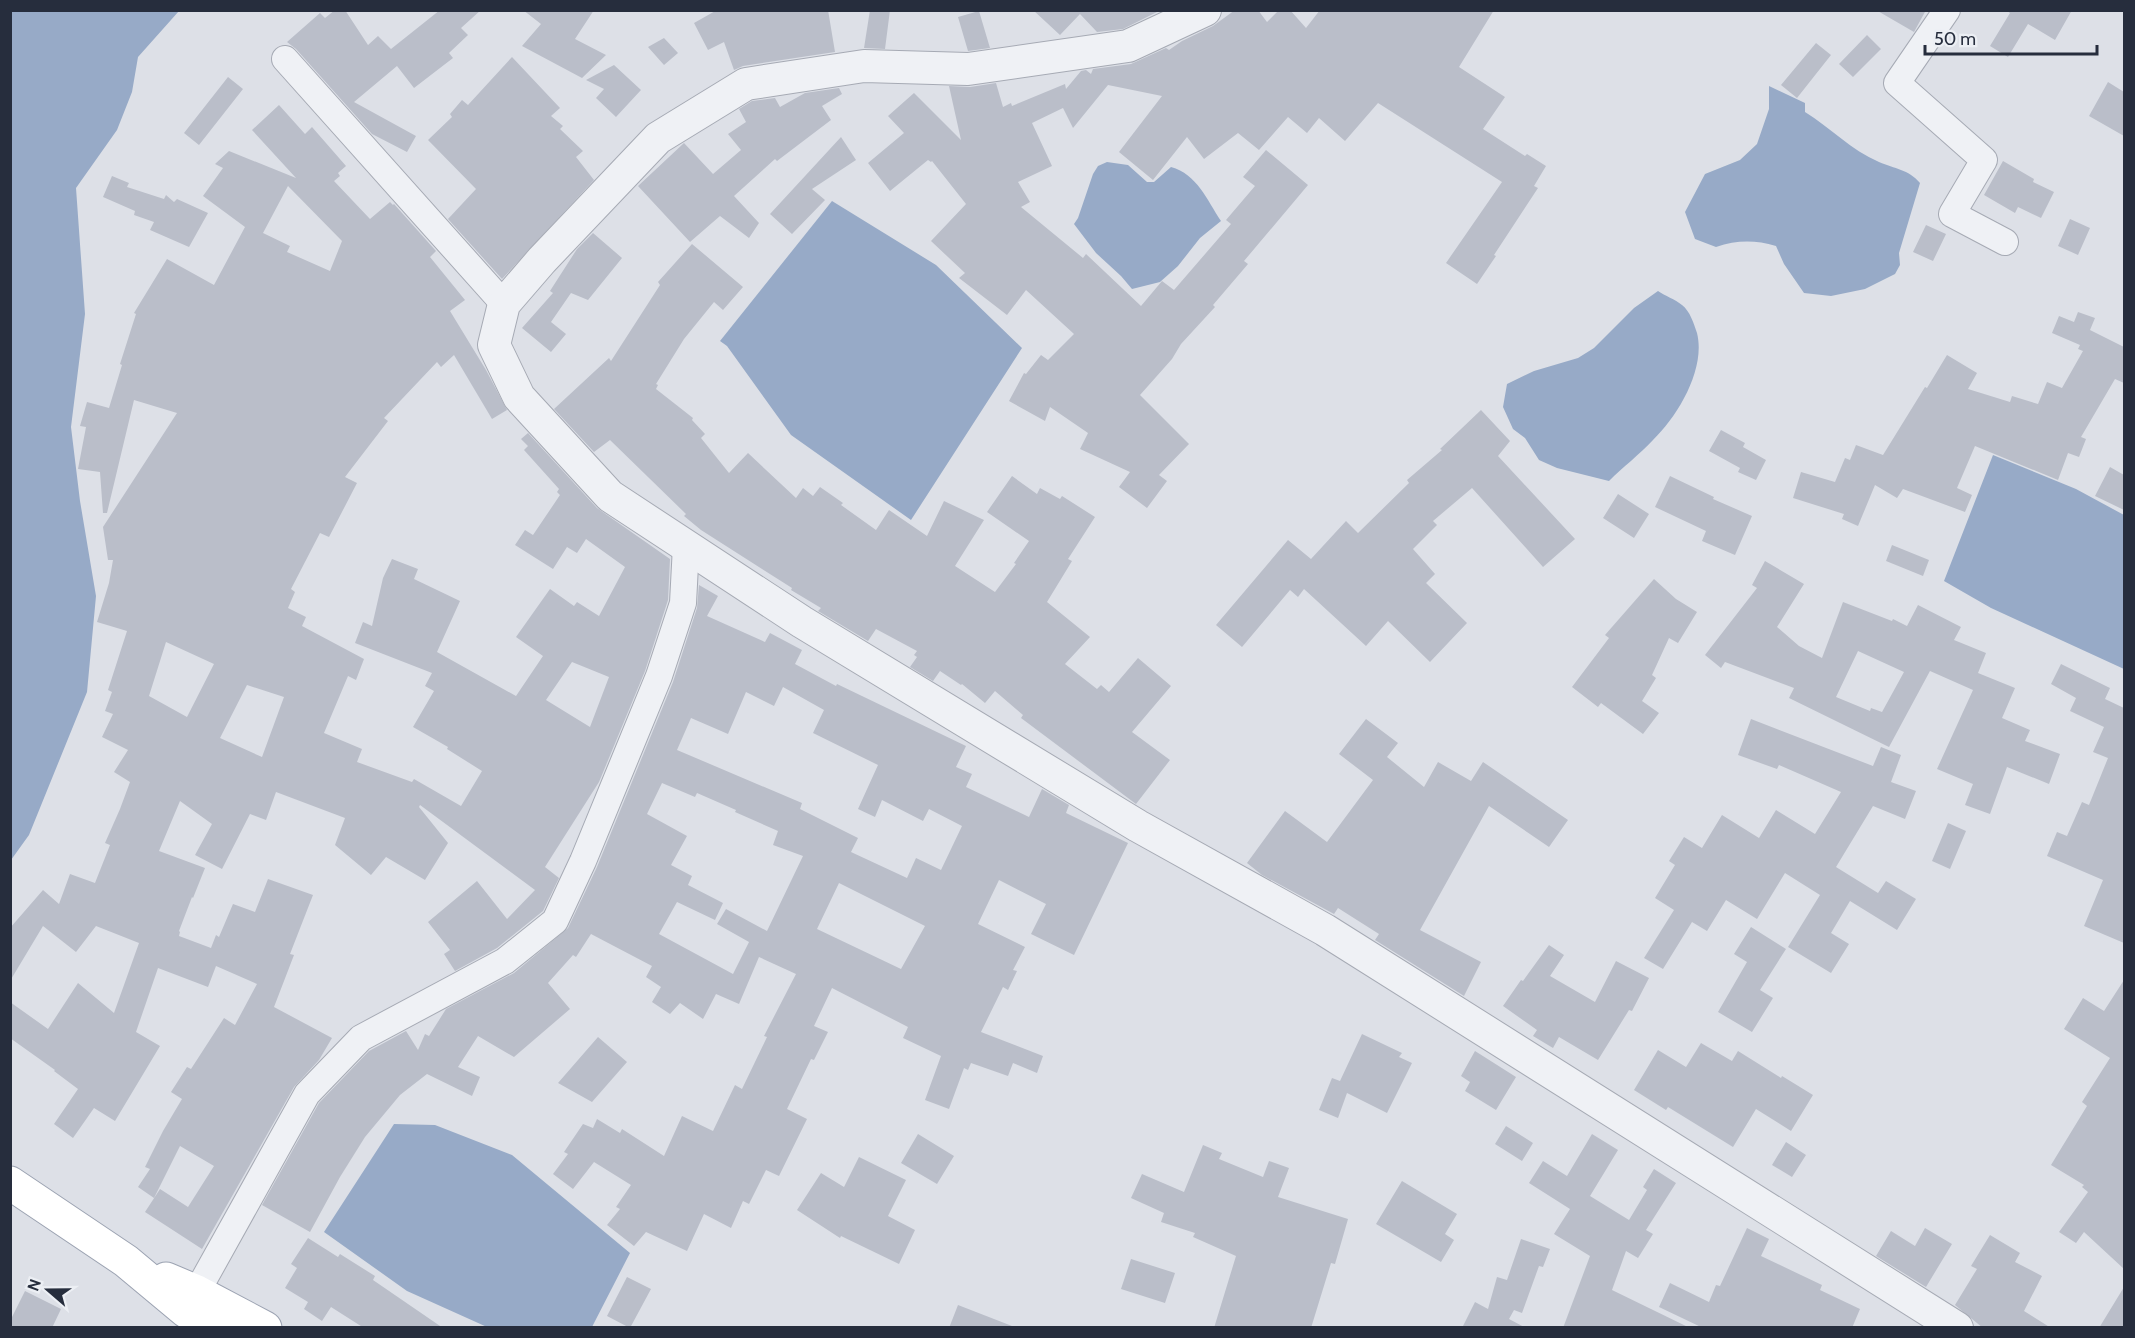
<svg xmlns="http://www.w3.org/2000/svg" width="2135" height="1338" viewBox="0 0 2135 1338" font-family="Cabin,sans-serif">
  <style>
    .water { fill: #97aac7 }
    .building { fill: #babec9; fill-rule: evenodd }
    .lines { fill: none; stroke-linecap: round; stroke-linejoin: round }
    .minor-casing { stroke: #a6aab4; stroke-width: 28 }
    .tertiary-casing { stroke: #a6aab4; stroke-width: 34 }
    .primary-casing { stroke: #9ca3b2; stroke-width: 35 }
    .minor { stroke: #eff1f5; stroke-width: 26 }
    .tertiary { stroke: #eff1f5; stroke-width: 32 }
    .primary { stroke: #fff; stroke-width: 33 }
  </style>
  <rect width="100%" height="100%" fill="#dde0e7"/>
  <path class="water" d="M11 10 179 11 138 57 132 92 117 130 76 188 85 314 71 427 80 501 96 596 87 692 29 835 11 860Z
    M1769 86 1805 103V112C1831 128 1851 150 1879 162 1895 169 1908 169 1920 183L1899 253 1900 265 1895 274 1865 289 1831 296 1804 293 1784 264 1776 246C1755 240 1737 240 1716 247L1695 239 1685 212 1705 174 1740 160 1757 144 1769 109Z
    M1107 162 1128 165 1147 182H1154L1171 167C1197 174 1207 200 1221 221L1200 238 1178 266 1160 282 1132 289 1121 276 1096 253 1074 224 1078 218 1093 174 1098 166Z
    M832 201 936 265 1022 348 911 520 791 435 727 346 720 341Z
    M1658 291C1665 296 1675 299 1682 305 1690 311 1694 324 1697 333 1706 369 1678 416 1653 440 1639 455 1623 467 1609 481L1557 468 1539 460 1525 438 1513 429 1503 407 1507 384 1534 371 1578 358 1594 348 1634 308Z
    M1993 455 2076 489 2124 515V669L1991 608 1944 581Z
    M394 1124 435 1125 512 1155 630 1253 592 1327H487L407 1291 324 1232Z"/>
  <path class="building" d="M335 10H345L368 45 378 36 391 49 440 10H481L461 28 468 35 449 53 453 58 414 88 397 66 354 102 416 136 407 152 372 134 296 49 287 42 320 13 325 18Z
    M523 10H594L575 39 606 55 582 78 522 46 541 24Z
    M717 10H828L835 52 743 66 734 70 724 42 708 50 694 23Z
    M870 10H890L885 49 864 48Z
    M1033 10H1161L1123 29 1097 32 1080 14 1060 35Z
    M1235 10H1258L1267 22 1279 10H1290L1306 28 1320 10H1494L1459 67 1505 97 1483 129 1525 156 1527 154 1546 166 1534 186 1538 188 1494 255 1496 256 1477 284 1446 263 1502 182 1378 103 1345 141 1319 118 1307 133 1288 117 1259 150 1238 133 1204 159 1187 137 1153 180 1119 152 1162 96 1108 85 1073 128 1063 108 1032 123 1052 166 1018 182 1030 202 1021 207 1083 258 1086 254 1141 306 1162 281 1174 290 1231 224 1226 220 1255 186 1243 177 1266 150 1308 185 1244 261 1248 264 1213 305 1215 307 1181 344 1172 359 1140 395 1189 444 1159 475 1167 481 1147 508 1119 487 1130 472 1080 449 1088 433 1050 407 1045 421 1009 401 1024 373 1026 374 1041 355 1048 360 1074 334 1026 290 1007 315 959 278 965 273 931 241 966 204 932 161 931 162 928 160 890 191 868 163 904 133 888 116 914 93 961 140 949 86 970 87 996 83 1003 107 1011 103 1012 106 1065 84 1066 89 1081 71 1086 70 1091 74 1093 69 1131 64 1166 48 1169 50 1182 41 1213 26Z
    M1876 10H1926L1914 32Z
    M2006 10H2072L2055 40 2028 24 2008 57 1990 46 2010 13Z
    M979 11 990 48 968 51 958 17Z
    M1867 35 1881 49 1853 77 1839 64Z
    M664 38 678 53 664 65 648 47Z
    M1816 43 1831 55 1797 98 1781 85Z
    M512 57 560 108 551 116 563 126 560 129 583 151 576 157 594 180 502 279 448 219 476 189 428 140 452 117 450 114 462 100 468 105Z
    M614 65 641 90 616 117 596 98 604 89 586 80Z
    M228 77 243 89 199 145 184 133Z
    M2108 82 2124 92V136L2089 116Z
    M839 88 842 94 822 106 831 120 777 161 775 159 734 196 759 223 749 238 720 216 690 242 638 186 684 143 713 174 741 150 728 134 746 122 739 109 752 101 775 98 780 107 805 93Z
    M279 105 305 134 312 127 346 166 338 173 340 176 334 181 370 219 390 202 393 205 394 204 436 251 430 257 465 300 450 311 486 370 507 410 492 419 454 355 441 367 437 362 384 418 388 421 345 477 357 483 329 537 320 533 291 589 295 592 288 608 306 617 302 626 364 659 356 680 348 676 324 733 362 749 357 762 412 782 414 779 461 806 482 771 447 749 448 747 413 727 434 691 425 686 432 673 355 643 363 622 372 626 383 578 392 559 418 569 414 579 460 601 437 652 516 696 543 656 516 637 550 589 574 606 577 602 599 616 625 567 586 539 577 553 567 547 553 569 515 545 525 530 533 535 560 495 557 492 559 489 524 450 528 446 521 439 528 433 597 508 670 559 668 600 645 671 599 782 545 867 559 878 543 911 497 948 455 971 444 954 450 950 428 922 477 881 507 919 535 890 420 805 419 807 448 843 425 880 386 857 371 875 335 845 345 818 276 792 266 820 250 814 222 869 195 855 212 824 180 801 159 851 205 868 193 898 192 897 179 931 180 932 179 936 211 948 216 935 219 937 233 904 255 912 268 879 313 895 290 954 294 955 274 1007 332 1038 319 1060 294 1087 202 1249 145 1212 160 1189 188 1207 214 1166 180 1146 154 1198 138 1187 150 1169 145 1167 163 1131 182 1099 171 1092 187 1067 191 1069 224 1018 235 1025 257 984 216 966 208 987 158 968 136 1032 160 1046 115 1121 94 1108 73 1138 54 1124 78 1089 54 1071 55 1070 10 1038V1002L48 1029 78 983 114 1013 139 943 96 926 76 952 43 926 10 981V928L43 890 59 904 70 874 95 883 110 845 105 843 120 809 130 782 114 772 128 750 102 737 113 714 105 711 112 692 108 690 127 631 97 622 109 583 113 560H108L103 527 177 413 134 400 107 513H103L100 472 78 469 86 427 80 426 87 402 109 408 122 365 120 364 136 314 134 313 167 259 214 285 245 227 203 196 223 168 215 164 229 151 296 178 252 130ZM288 186 342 241 330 271 287 252 290 246 263 233ZM166 642 214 664 187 717 149 696ZM572 662 609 677 590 727 546 700ZM247 685 284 697 262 757 220 738Z
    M841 137 856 160 812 189 825 200 792 234 770 214Z
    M2003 161 2034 179 2033 182 2054 192 2041 218 2018 207 2015 213 1984 195Z
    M112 176 129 183 127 187 164 199 166 195 174 202 177 199 208 213 189 247 150 230 154 222 134 215 135 211 103 197Z
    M2070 219 2090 228 2078 255 2058 246Z
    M1926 225 1946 234 1933 261 1913 252Z
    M593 233 622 258 588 300 571 293 551 322 566 334 551 352 522 328 553 293 550 291 577 249Z
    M692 244 743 287 723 310 714 302 684 339 656 384 658 385 656 389 693 418 692 420 705 434 701 438 729 473 748 453 796 498 803 488 813 496 820 487 843 503 841 505 876 530 889 510 927 536 944 501 984 520 955 566 995 592 1016 564 1014 563 1029 541 987 512 1012 476 1037 494 1040 488 1060 499 1062 496 1095 517 1068 559 1072 561 1047 602 1090 637 1065 664 1097 689 1101 685 1109 692 1138 658 1171 686 1132 732 1170 760 1136 804 1021 718 1023 715 995 691 985 703 962 684 961 685 940 671 933 681 910 667 917 657 914 655 917 651 876 629 868 641 818 611 821 608 791 590 792 588 701 530 684 516 686 514 610 440 594 452 554 409 609 358 611 361 660 285 658 282Z
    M2078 312 2095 318 2090 330 2124 347V383L2115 379 2081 437 2086 439 2079 457 2068 453 2058 480 1975 446 1957 488 1972 495 1965 512 1903 489 1897 498 1875 485 1858 526 1842 519 1844 514 1793 498 1801 472 1835 482 1845 458 1850 460 1856 445 1883 455 1925 387 1927 388 1947 355 1977 373 1968 389 2010 402 2012 396 2038 404 2047 382 2062 388 2083 351 2078 349 2080 345 2052 333 2059 316 2074 322Z
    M1481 410 1510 441 1498 456 1575 539 1543 567 1472 488 1433 521 1437 525 1413 549 1435 574 1426 583 1467 623 1430 662 1388 621 1366 646 1304 589 1298 597 1290 590 1242 647 1216 625 1288 540 1311 559 1346 521 1358 533 1409 483 1407 480 1442 450 1440 449Z
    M1721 430 1745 443 1743 447 1766 460 1756 480 1738 472 1740 468 1709 451Z
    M2110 467 2124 475V510L2095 496Z
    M1670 476 1714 497 1713 499 1752 516 1735 555 1702 541 1706 531 1655 507Z
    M1618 494 1649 514 1634 538 1603 518Z
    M1892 545 1929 560 1923 576 1886 561Z
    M1765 561 1804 584 1777 627 1799 646 1822 658 1843 602 1892 621 1893 619 1907 626 1918 605 1961 627 1954 640 1986 653 1978 673 2015 688 2002 718 2030 730 2025 741 2060 754 2049 784 2007 767 1990 814 1965 805 1973 784 1937 769 1973 690 1930 671 1889 747 1789 698 1794 688 1725 662 1721 668 1705 655 1757 588 1752 585ZM1858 651 1904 672 1882 712 1871 708 1870 711 1836 697Z
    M1654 579 1676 599 1697 612 1678 643 1669 638 1652 675 1656 678 1642 701 1659 713 1643 734 1601 703 1598 707 1572 687 1609 638 1605 635Z
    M699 585 718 596 707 616 765 642 770 633 802 650 795 664 836 686 837 684 966 746 956 767 972 774 966 787 1029 817 1042 789 1069 805 1066 813 1128 843 1074 955 1031 934 1046 904 999 880 978 924 1025 947 1013 970 1017 971 1008 990 1003 987 981 1032 1043 1056 1037 1073 1013 1063 1008 1076 971 1063 968 1070 964 1068 949 1109 925 1100 941 1056 903 1038 908 1027 832 988 814 1026 828 1032 814 1060 811 1059 787 1109 807 1119 779 1176 766 1170 749 1204 743 1201 731 1228 704 1214 687 1251 646 1232 634 1246 607 1225 620 1209 616 1207 631 1185 594 1162 573 1189 553 1174 568 1154 564 1152 583 1124 593 1128 597 1119 620 1133 622 1129 664 1156 682 1116 713 1131 735 1085 742 1089 767 1037 764 1036 796 974 759 957 739 1004 716 994 703 1019 680 1003 670 1014 652 1002 661 987 646 977 652 966 591 934 576 957 573 955 548 983 570 1009 514 1057 478 1036 458 1067 480 1077 472 1096 427 1074 400 1095 365 1137 340 1177 310 1232 262 1205 319 1103 369 1051 406 1031 418 1050 425 1034 429 1036 446 1009 514 973 568 928 597 867 673 682 697 608ZM783 687 824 710 813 733 878 765 858 809 875 817 882 800 923 821 929 809 962 826 941 870 916 858 907 878 851 852 858 838 800 809 802 803 677 750 691 718 728 734 746 692 774 706ZM662 783 695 797 697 793 736 810 735 812 778 831 773 845 803 856 767 931 726 909 717 924 749 942 733 974 659 934 677 902 715 920 723 903 688 885 692 876 671 865 687 836 647 814ZM839 883 925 926 901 969 817 929Z
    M2061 664 2110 688 2105 699 2124 708V943L2084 926 2103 880 2047 856 2057 832 2067 836 2082 802 2089 805 2108 758 2093 752 2104 727 2070 711 2076 698 2051 684Z
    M1366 719 1398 743 1387 757 1424 787 1438 762 1471 781 1483 762 1568 820 1549 847 1489 806 1420 930 1481 962 1464 996 1375 940 1379 934 1338 908 1334 914 1262 875 1247 863 1285 811 1327 842 1373 780 1339 754Z
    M1751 719 1873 766 1881 747 1901 755 1891 782 1916 791 1905 819 1873 806 1836 867 1878 893 1886 881 1916 899 1897 930 1850 901 1831 933 1849 944 1831 973 1788 947 1820 895 1785 873 1757 919 1726 900 1707 931 1692 922 1663 969 1644 958 1674 910 1655 898 1675 865 1669 861 1684 837 1702 848 1722 815 1759 838 1776 810 1815 834 1841 792 1779 765 1777 769 1738 755Z
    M1948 823 1966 831 1950 869 1932 861Z
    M1751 927 1786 949 1760 990 1773 998 1752 1032 1718 1012 1747 962 1734 954Z
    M1549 945 1564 955 1550 976 1595 1002 1616 961 1649 978 1632 1011 1629 1010 1598 1060 1559 1037 1553 1048 1533 1036 1537 1030 1503 1006 1521 980 1523 981Z
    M2124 980V1269L2084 1232 2076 1243 2059 1232 2088 1192 2082 1187 2084 1185 2051 1165 2087 1106 2082 1102 2110 1058 2064 1029 2083 998 2104 1011Z
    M1362 1034 1402 1053 1399 1057 1412 1063 1387 1113 1347 1093 1338 1118 1319 1110 1332 1078 1340 1081Z
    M598 1037 627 1062 592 1102 558 1083Z
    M1701 1043 1732 1061 1738 1051 1781 1078 1782 1076 1813 1095 1791 1131 1756 1109 1733 1147 1668 1107 1666 1110 1634 1090 1658 1050 1686 1067Z
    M1475 1051 1516 1077 1496 1110 1465 1091 1470 1082 1461 1076Z
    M1506 1126 1533 1143 1522 1161 1495 1144Z
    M918 1134 954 1156 937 1184 901 1163Z
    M1592 1134 1618 1150 1590 1196 1629 1220 1647 1190 1643 1187 1654 1169 1676 1183 1646 1230 1653 1234 1638 1258 1626 1251 1612 1290 1690 1328H1563L1590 1256 1554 1234 1570 1209 1529 1183 1543 1161 1567 1176Z
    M1786 1142 1806 1155 1792 1177 1772 1165Z
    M1203 1145 1222 1153 1219 1159 1263 1177 1269 1161 1289 1168 1278 1197 1348 1219 1335 1264 1331 1263 1311 1328H1214L1236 1256 1193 1237 1195 1233 1161 1222 1164 1213 1131 1198 1142 1174 1184 1192Z
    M859 1157 906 1180 888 1216 915 1230 899 1264 841 1236 840 1238 797 1210 821 1173 844 1187Z
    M1402 1181 1457 1214 1445 1234 1454 1240 1441 1262 1376 1224Z
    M1747 1228 1769 1239 1761 1256 1822 1285 1820 1290 1860 1309 1852 1328H1703L1659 1307 1670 1283 1709 1302 1716 1285 1720 1286Z
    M1925 1228 1952 1244 1926 1287 1876 1256 1891 1231 1915 1246Z
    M1990 1235 2020 1253 2015 1262 2042 1276 2024 1311 2051 1328H1983L1955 1305 1977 1269 1971 1266Z
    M308 1238 338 1257 340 1254 375 1276 373 1280 443 1328H364L331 1307 322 1321 304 1309 308 1302 285 1288 297 1268 291 1264Z
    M1521 1239 1550 1249 1543 1267 1539 1266 1522 1313 1514 1310 1509 1319 1526 1328H1462L1475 1302 1488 1309 1497 1277 1507 1280Z
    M1131 1259 1175 1273 1165 1303 1121 1289Z
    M627 1277 651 1289 630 1328 607 1316Z
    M2124 1287V1328H2099Z
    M25 1291 61 1309 52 1328H10V1321Z
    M958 1305 1012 1326V1328H949Z"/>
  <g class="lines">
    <defs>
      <path id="minor" d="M1947 10 1897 83 1984 160 1952 214 2005 242
        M285 59 504 304
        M189 1306 307 1094 361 1038 505 961 555 921 583 861 659 676 683 603 686 546"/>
      <path id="tertiary" d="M1205 10 1128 46 968 69 864 66 746 84 658 138 542 260 504 304 494 345 519 397 610 496 802 622 1138 826 1325 930 1957 1328"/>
      <path id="primary" d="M10 1183 126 1261 186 1311 212 1328
        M166 1279 197 1292 265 1328"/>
    </defs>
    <use href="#minor" class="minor-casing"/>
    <use href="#tertiary" class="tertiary-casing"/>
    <use href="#primary" class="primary-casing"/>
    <use href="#minor" class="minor"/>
    <use href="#tertiary" class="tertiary"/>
    <use href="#primary" class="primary"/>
  </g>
  <rect width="2135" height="1338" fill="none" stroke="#262d3d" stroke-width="24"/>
  <g transform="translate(48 1290) rotate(290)" stroke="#eceff4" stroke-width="4.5" paint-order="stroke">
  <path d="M0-4.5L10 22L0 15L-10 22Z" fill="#262d3d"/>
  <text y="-9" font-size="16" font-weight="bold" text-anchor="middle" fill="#262d3d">N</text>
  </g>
  <path d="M1925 45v9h172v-9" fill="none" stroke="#262d3d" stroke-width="3"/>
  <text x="1934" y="45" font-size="18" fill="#262d3d" stroke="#eceff4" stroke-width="4.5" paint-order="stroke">50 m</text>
</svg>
